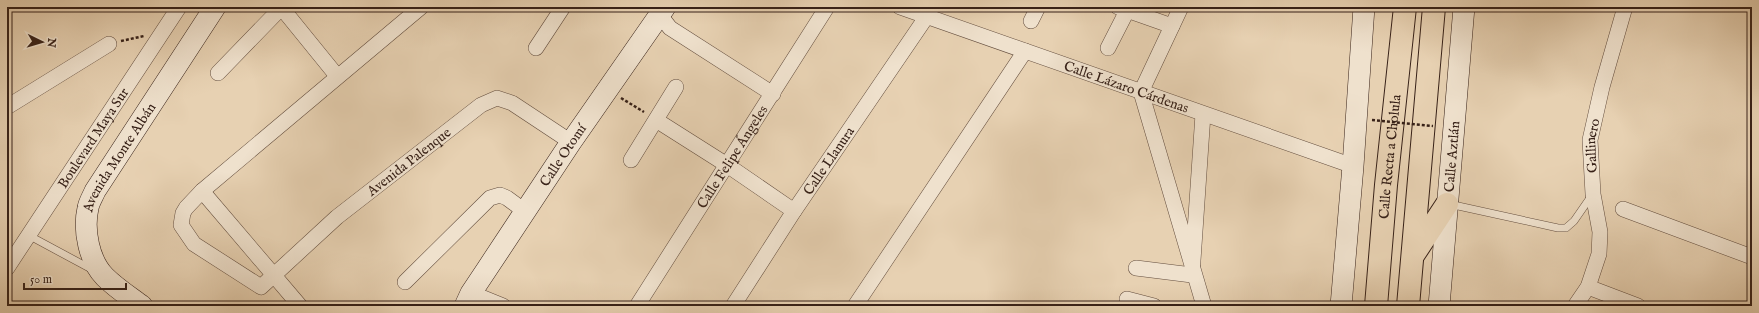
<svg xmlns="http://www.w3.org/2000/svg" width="1759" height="313" viewBox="0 0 1759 313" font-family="'IM FELL English',serif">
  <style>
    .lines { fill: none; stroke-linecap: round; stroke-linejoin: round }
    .lane-casing { stroke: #634d3e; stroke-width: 8 }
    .street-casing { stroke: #634d3e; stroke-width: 16 }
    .secondary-casing { stroke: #372118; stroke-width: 22 }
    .primary-casing { stroke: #372118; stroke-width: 24 }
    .path { stroke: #372118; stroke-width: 2.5; stroke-dasharray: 3 2; stroke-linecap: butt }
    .lane { stroke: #efe1cd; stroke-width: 7 }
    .street { stroke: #efe1cd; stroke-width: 15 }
    .secondary { stroke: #efe1cd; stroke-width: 21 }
    .primary { stroke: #e7d1b2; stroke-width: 22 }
    .path-bridge { stroke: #372118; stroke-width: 2.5; stroke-dasharray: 3 2; stroke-linecap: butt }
    .labels { text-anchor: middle; stroke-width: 3; stroke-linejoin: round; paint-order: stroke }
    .street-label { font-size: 14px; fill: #372118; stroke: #efe1cd }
  </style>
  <rect width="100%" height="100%" fill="#e7d1b2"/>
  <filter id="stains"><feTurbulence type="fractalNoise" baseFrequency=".005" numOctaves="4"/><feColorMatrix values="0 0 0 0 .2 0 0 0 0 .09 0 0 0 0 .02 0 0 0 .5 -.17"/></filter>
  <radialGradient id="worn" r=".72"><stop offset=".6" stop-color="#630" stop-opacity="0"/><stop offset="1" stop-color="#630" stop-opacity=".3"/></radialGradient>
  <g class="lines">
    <defs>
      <path id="lane" d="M1449 204 1558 228H1566L1574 221 1592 195
        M28 235 93 270"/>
      <g id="street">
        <path d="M281 7 337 76"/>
        <path id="s1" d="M421 7 202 191 186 208 183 213 181 225 194 244 261 287 337 217 481 105 497 98 512 103 571 142"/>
        <path id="s2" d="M900 7 1353 166"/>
        <path d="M1118 7 1172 26"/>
        <path d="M1181 7 1141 92 1204 306"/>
        <path d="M660 15 670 28 773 94"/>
        <path d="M1031 21 1038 7"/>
        <path d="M536 48 563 7"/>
        <path d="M1108 48 1129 7"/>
        <path d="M218 73 282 7"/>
        <path d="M7 107 109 44"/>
        <path d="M656 120 727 165 794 211"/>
        <path d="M631 160 676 87"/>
        <path d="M202 191 300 306"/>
        <path d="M1623 209 1752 257"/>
        <path id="s3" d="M7 268 179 7"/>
        <path d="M1136 268 1192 275 1203 114"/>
        <path d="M405 282 490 198 500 195 507 198 526 212"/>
        <path d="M1588 287 1638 306"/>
        <path d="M471 293 503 306"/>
        <path d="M1127 299 1154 306"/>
        <path id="s4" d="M637 306 827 7"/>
        <path id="s5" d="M733 306 794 211 927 16"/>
        <path d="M855 306 1025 51"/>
        <path id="s6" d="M1575 306 1588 287 1599 254 1600 232 1593 194 1590 140 1602 87 1625 7"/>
      </g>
      <g id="secondary">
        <path id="s7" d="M142 306C130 297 116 288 105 277 89 261 83 230 88 208 89 202 93 196 95 191L215 7"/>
        <path id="s8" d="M465 306 471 293 487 269 571 142 665 7"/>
        <path d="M1341 306 1353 166 1364 7"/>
        <path id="s9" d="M1439 306 1464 7"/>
      </g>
      <g id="primary">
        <path d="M1414 254 1447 204"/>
        <path id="s10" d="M1376 306 1386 185 1405 7"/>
        <path d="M1408 306 1434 7"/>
      </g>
    </defs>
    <use href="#lane" class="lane-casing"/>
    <use href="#street" class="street-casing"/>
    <use href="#secondary" class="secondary-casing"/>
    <use href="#primary" class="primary-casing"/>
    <path class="path" d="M121 41 144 36
      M621 98 644 112"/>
    <use href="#lane" class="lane"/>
    <use href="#street" class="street"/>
    <use href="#secondary" class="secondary"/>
    <use href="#primary" class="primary"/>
    <path class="path-bridge" d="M1372 120 1433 126"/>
  </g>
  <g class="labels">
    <g class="street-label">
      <text dy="5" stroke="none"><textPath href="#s2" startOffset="240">Calle Lázaro Cárdenas</textPath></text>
      <text dy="5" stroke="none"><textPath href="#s3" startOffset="156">Boulevard Maya Sur</textPath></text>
      <text dy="5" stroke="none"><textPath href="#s6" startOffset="167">Gallinero</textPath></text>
      <text dy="5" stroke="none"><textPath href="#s8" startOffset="180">Calle Otomí</textPath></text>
      <text dy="5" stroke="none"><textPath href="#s10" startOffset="150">Calle Recta a Cholula</textPath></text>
      <text dy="5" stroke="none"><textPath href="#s9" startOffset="150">Calle Aztlán</textPath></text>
      <text dy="5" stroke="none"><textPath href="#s4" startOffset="177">Calle Felipe Ángeles</textPath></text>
      <text dy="5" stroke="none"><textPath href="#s7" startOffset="180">Avenida Monte Albán</textPath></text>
      <text dy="5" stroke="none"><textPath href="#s5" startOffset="174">Calle Llanura</textPath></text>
      <text dy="5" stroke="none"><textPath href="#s1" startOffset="624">Avenida Palenque</textPath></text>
    </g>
  </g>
  <rect width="1759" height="313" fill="none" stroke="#e7d1b2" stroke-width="24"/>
  <rect x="8" y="8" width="1743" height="297" fill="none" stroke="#372118" stroke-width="2"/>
  <rect x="12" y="12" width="1735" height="289" fill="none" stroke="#372118"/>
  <g transform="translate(42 42) rotate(95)" stroke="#efe1cd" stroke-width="3" paint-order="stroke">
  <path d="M0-3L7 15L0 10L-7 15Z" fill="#372118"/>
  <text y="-6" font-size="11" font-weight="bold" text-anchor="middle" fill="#372118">N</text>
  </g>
  <path d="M24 283v6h102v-6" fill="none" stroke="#372118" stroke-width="2"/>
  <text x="30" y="283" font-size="12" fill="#372118" stroke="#efe1cd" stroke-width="3" paint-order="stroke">50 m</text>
  <rect width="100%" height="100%" filter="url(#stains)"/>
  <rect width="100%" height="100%" fill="url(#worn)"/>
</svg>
